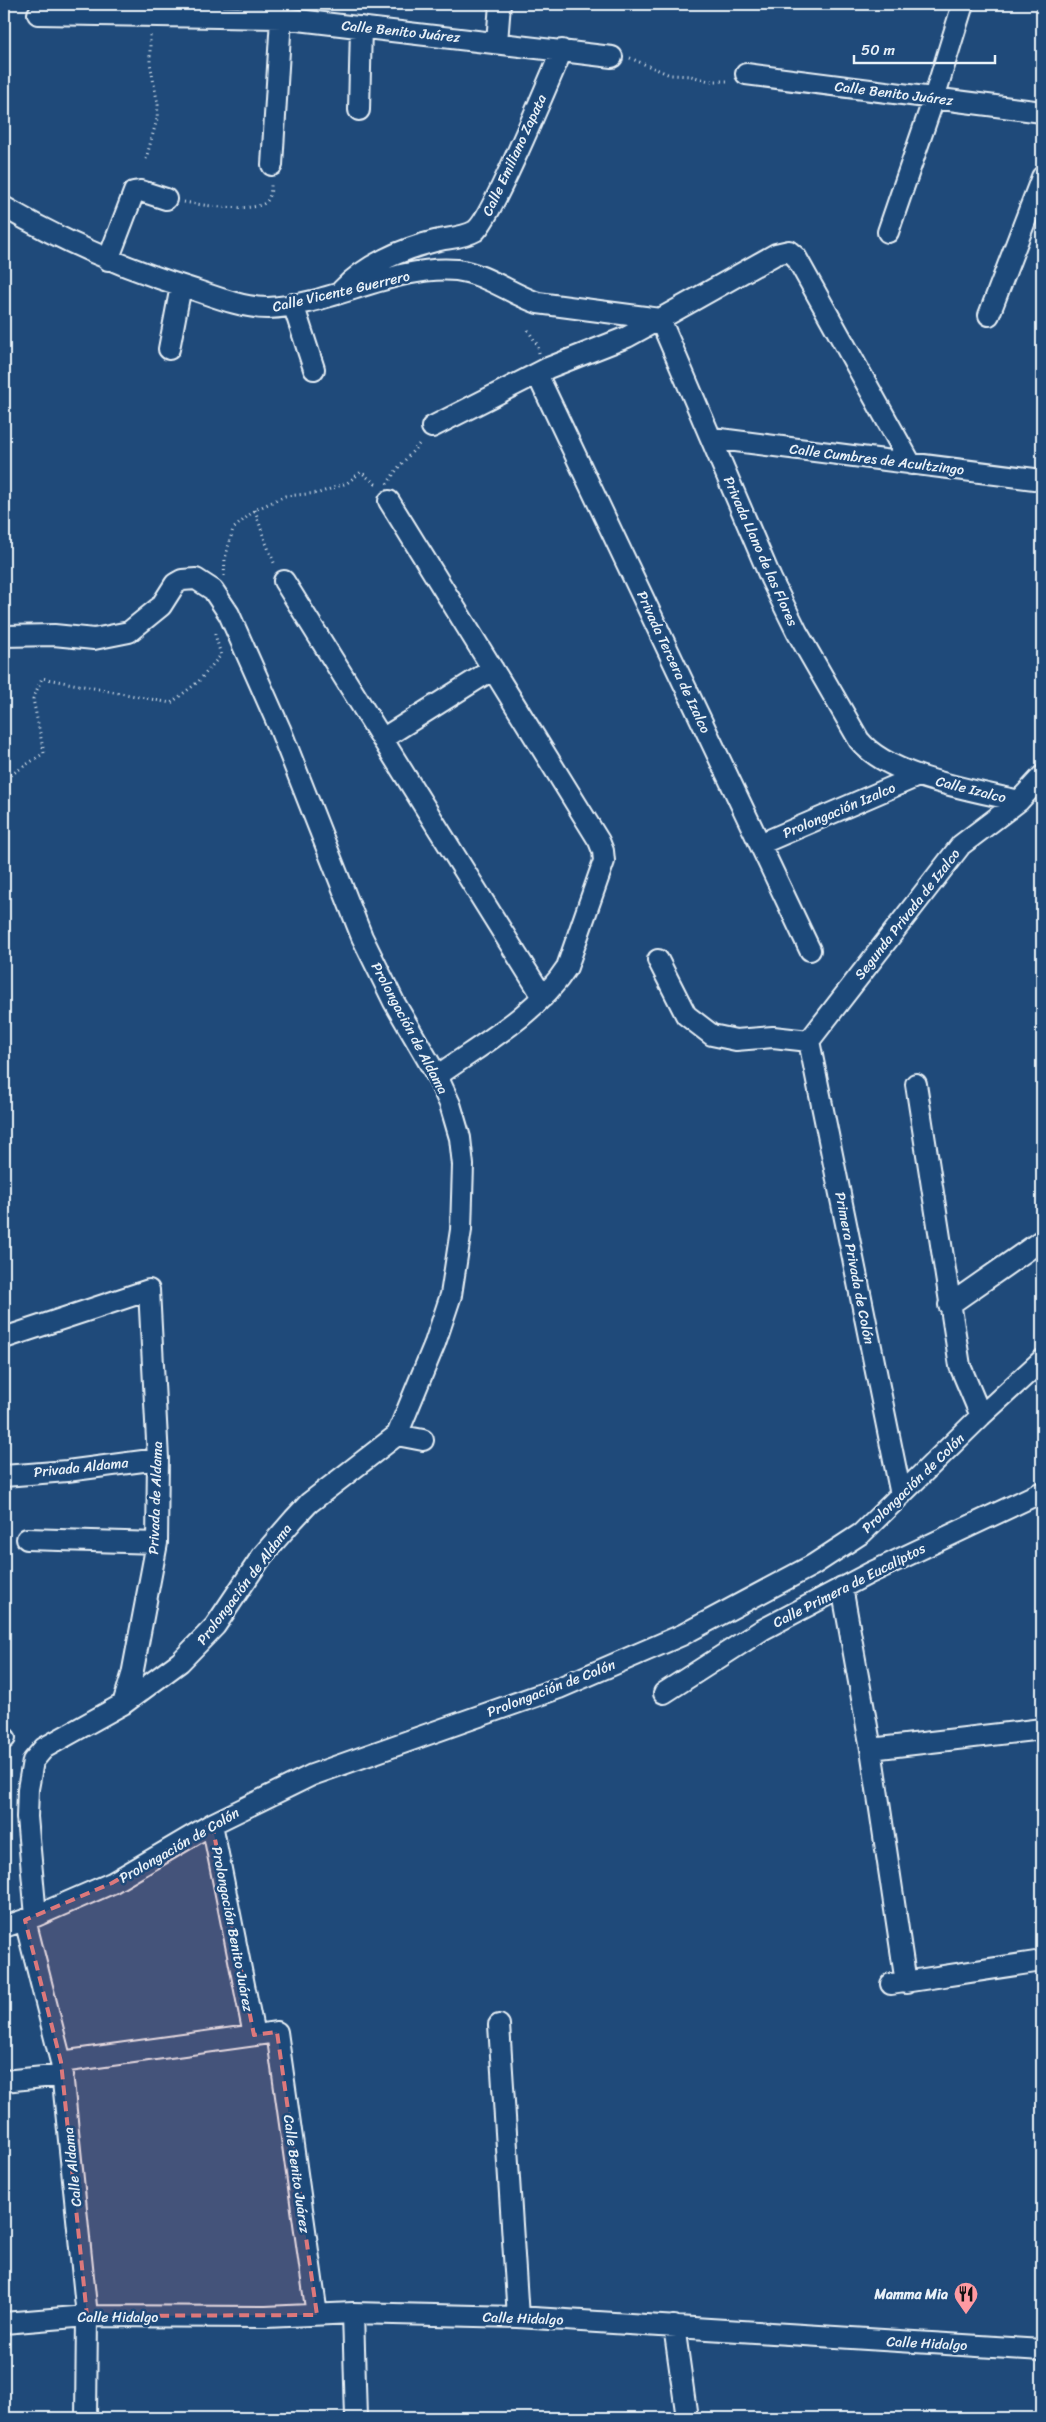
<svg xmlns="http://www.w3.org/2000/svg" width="1046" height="2422" viewBox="0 0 1046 2422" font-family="Sriracha,sans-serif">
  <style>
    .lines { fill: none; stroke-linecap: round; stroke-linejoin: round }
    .minor-casing { stroke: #e8f1f8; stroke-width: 24 }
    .path { stroke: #e8f1f8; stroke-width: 3; stroke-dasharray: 1 4; stroke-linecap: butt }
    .minor { stroke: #1f4a7a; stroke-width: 20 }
    .marked { fill: #dd787b; fill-opacity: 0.2; stroke: #dd787b; stroke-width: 4; stroke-dasharray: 10 6; stroke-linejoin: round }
    .labels { text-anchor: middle; stroke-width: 5; stroke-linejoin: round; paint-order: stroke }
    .street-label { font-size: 14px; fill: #e8f1f8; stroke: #1f4a7a }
    .poi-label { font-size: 14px; font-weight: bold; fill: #e8f1f8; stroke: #1f4a7a; text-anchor: end }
  </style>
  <rect width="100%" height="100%" fill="#1f4a7a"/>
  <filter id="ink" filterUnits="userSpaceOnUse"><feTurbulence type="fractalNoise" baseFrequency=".02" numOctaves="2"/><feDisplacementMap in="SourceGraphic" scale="10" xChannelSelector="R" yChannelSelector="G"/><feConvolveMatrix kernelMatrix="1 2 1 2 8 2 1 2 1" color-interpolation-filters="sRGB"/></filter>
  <g filter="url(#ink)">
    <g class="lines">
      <defs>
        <path id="minor" d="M38 14 281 18 612 57
          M497 42 500 4
          M746 74 1042 112
          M359 110 361 27
          M272 165 281 18 279 6
          M4 207C65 243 127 269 195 290 218 298 244 308 268 308 329 306 396 264 457 270 486 274 511 294 538 303L660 319
          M888 232 934 98 963 4
          M108 260 134 192 141 191 166 199
          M342 290C365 265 402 249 435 241 447 238 463 238 475 231 491 220 550 78 562 50
          M293 304 314 369
          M989 315 1042 177
          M169 349 181 286
          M537 374 810 950
          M432 427 548 368 627 337 660 319
          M712 438 1042 480
          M911 464 796 257 789 251 776 254 660 319 771 579 797 632 859 740C888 777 973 790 1019 801
          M389 501 599 841 603 851 604 861 567 967C537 1014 482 1044 437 1076
          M284 581 543 997
          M4 636 54 635 94 639 129 632 161 606 175 584 182 580 196 579 213 590 229 614 280 729 362 937 394 1002 437 1076 450 1104 460 1138 463 1165 461 1230 451 1295 435 1343 397 1435 309 1503 294 1519 262 1556 215 1626 180 1662 123 1704 44 1748 33 1761 28 1789 27 1817 36 1916
          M382 739 493 669
          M760 844 918 776
          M658 960 686 1015 712 1035 736 1040 773 1037 809 1041
          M809 1041 901 1495
          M809 1041 961 845 1019 801 1042 776
          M916 1084 960 1366 981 1416
          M949 1305 1042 1240
          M4 1338 149 1290 158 1459 157 1543 132 1675 123 1704
          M397 1435 423 1440
          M4 1476 67 1471 158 1459
          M27 1539 157 1543
          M842 1587 871 1749 906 1983
          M664 1693 762 1630 870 1573 1042 1492
          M4 1738H5
          M871 1749 1042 1729
          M212 1824 254 2035
          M25 1920 61 2062 87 2316 86 2418
          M4 1927 36 1916 112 1883 212 1824 312 1775 559 1688 682 1635 813 1565 862 1533 981 1416 1042 1360
          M891 1984 1042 1961
          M499 2025 518 2317
          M61 2062 277 2032 317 2315
          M4 2081 63 2075
          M353 2313 356 2418
          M4 2323 87 2316 266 2317 353 2313 518 2317 1042 2350
          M674 2326 687 2418"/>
      </defs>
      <use href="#minor" class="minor-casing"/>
      <path class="path" d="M630 58 670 75 691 76 709 81H729
        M146 159 157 119 158 105 150 63V35
        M184 202C200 205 255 213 266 202 271 197 271 189 271 183
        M528 330 538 346 539 353
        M387 484 398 468 421 442
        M255 510 264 538 275 565
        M224 576 225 559 233 529 255 510 285 496 319 493 347 483 361 472 378 486
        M4 782 6 778 44 753 33 699 42 678 171 703 198 682 221 655 214 631"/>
      <use href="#minor" class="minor"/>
    </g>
  </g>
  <path class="marked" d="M212 1824 254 2035 277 2032 317 2315 87 2316 61 2062 25 1920 112 1883Z"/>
  <defs>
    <symbol id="restaurant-pin" viewBox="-11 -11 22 30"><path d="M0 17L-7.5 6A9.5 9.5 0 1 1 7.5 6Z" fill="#ff9aa2" stroke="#1f4a7a"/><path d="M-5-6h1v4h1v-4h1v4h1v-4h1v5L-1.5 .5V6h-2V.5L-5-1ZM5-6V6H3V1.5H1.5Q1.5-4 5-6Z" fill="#111"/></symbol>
  </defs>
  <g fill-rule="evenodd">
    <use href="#restaurant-pin" x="952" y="2280" width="28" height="38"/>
  </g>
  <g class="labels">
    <g class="street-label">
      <text transform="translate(401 31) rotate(6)" y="5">Calle Benito Juárez</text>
      <text transform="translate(894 93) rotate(7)" y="5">Calle Benito Juárez</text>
      <text transform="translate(514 155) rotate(-65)" y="5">Calle Emiliano Zapata</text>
      <text transform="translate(341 291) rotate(-13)" y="5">Calle Vicente Guerrero</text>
      <text transform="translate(877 459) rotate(7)" y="5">Calle Cumbres de Acultzingo</text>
      <text transform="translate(761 551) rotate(66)" y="5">Privada Llano de las Flores</text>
      <text transform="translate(674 662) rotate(65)" y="5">Privada Tercera de Izalco</text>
      <text transform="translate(971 789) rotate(14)" y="5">Calle Izalco</text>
      <text transform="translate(839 810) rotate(-23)" y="5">Prolongación Izalco</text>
      <text transform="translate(907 914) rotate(-52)" y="5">Segunda Privada de Izalco</text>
      <text transform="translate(410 1028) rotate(62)" y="5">Prolongación de Aldama</text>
      <text transform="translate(855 1268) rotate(79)" y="5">Primera Privada de Colón</text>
      <text transform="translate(81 1467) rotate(-6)" y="5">Privada Aldama</text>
      <text transform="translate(913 1483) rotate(-44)" y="5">Prolongación de Colón</text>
      <text transform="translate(155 1498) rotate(-88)" y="5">Privada de Aldama</text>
      <text transform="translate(244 1584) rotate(-53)" y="5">Prolongación de Aldama</text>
      <text transform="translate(849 1585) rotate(-27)" y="5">Calle Primera de Eucaliptos</text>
      <text transform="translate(551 1688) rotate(-21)" y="5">Prolongación de Colón</text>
      <text transform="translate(179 1845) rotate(-30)" y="5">Prolongación de Colón</text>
      <text transform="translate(233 1929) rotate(79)" y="5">Prolongación Benito Juárez</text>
      <text transform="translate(72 2167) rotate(-96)" y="5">Calle Aldama</text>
      <text transform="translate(297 2174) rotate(82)" y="5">Calle Benito Juárez</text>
      <text x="118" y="2322">Calle Hidalgo</text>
      <text transform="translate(523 2318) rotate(2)" y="5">Calle Hidalgo</text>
      <text transform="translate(927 2343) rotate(3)" y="5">Calle Hidalgo</text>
    </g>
    <g class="poi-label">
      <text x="948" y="2299">Mamma Mia</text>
    </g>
  </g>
  <rect width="1046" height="2422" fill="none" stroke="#1f4a7a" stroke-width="20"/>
  <rect x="10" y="10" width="1026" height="2402" fill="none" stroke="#e8f1f8" stroke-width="2" filter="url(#ink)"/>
  <path d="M854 55v8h141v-8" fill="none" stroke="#e8f1f8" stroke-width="2.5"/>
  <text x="861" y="55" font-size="15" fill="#e8f1f8" stroke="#1f4a7a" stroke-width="4" paint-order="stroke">50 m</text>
</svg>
